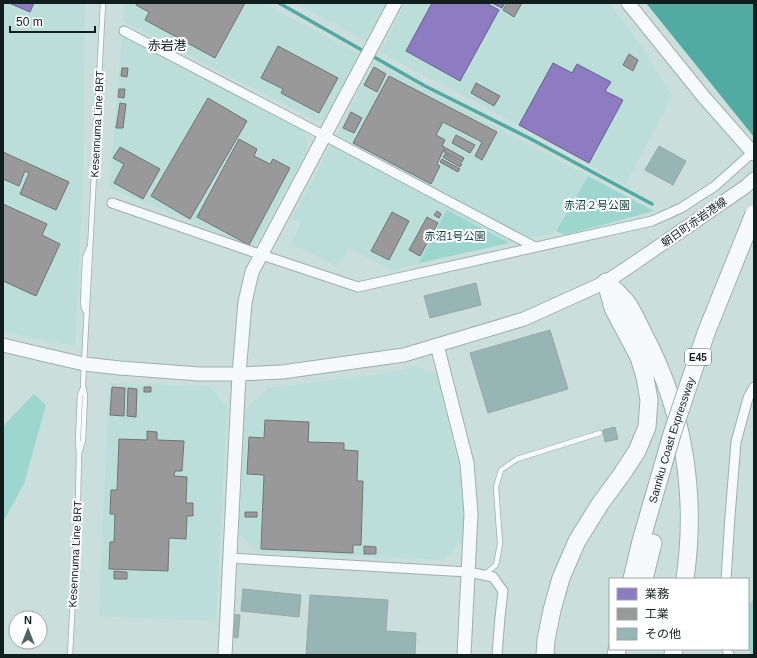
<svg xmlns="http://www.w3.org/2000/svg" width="757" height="658" viewBox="0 0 757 658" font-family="Helvetica,'Noto Sans JP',sans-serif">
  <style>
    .built { fill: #bbded9 }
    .green { fill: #9cd6cf }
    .water { fill: #52aba3 }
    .offices { fill: #8e7cc3; stroke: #686091 }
    .industry { fill: #999; stroke: #707474 }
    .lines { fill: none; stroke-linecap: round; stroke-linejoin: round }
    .stream { stroke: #52aba3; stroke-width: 3.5 }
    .building { fill: #97b5b2; stroke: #98a9a7 }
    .lane-casing { stroke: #9eafac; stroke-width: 6 }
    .street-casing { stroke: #9eafac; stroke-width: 11 }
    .secondary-casing { stroke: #9eafac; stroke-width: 15 }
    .highway-casing { stroke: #9eafac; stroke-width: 19 }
    .lane { stroke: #f7fafa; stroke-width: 4.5 }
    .street { stroke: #f7fafa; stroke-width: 9 }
    .secondary { stroke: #f7fafa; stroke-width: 13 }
    .highway { stroke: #f7fafa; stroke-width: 17 }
    .highway-bridge-casing { stroke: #9eafac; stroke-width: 19; stroke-linecap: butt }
    .highway-bridge { stroke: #f7fafa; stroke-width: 17 }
    .labels { text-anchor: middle; stroke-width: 4; stroke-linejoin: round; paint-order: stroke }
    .shield { fill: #fff; stroke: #586261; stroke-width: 1 }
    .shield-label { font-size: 10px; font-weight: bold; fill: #101e1d }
    .street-label { font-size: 11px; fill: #101e1d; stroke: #fff }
    .park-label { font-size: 11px; fill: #12433e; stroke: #fff }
    .quarter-label { font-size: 13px; fill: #101e1d; stroke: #fff }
  </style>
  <rect width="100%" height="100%" fill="#cadfdc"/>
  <path class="built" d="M3 3H85L83 185 75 346 37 339 3 331Z
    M124 3H263L361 55 328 120H316L216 70 123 21Z
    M294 3H387L367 41Z
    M405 3H609L638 41 672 96 625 185 513 122 380 52Z
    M122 36 210 80 305 130 308 150 253 247 109 188Z
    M374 62 588 176 553 233 391 270 349 248 338 267 291 244 301 223 292 218 339 130Z
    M417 366 437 376 460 473 465 524 463 544 458 545 443 560 258 552 239 534 245 412 251 404 268 388 390 373Z
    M109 383 209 386 227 406 216 621 99 616Z"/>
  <path class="green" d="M588 176 654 211 565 235 556 231Z
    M447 210 509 243 419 263Z
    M34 394 46 405 24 484 3 522V429L6 423Z
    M754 598V655H751L748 649V606Z"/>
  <path class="water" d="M646 3H754V137Z"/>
  <path class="offices" d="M9 3H34L30 12Z
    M432 3H486L499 10 460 81 406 51Z
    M492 3H505L502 8Z
    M553 63 572 73 577 64 611 82 605 91 623 100 589 163 519 125Z"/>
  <path class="industry" d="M137 3H245L215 58 145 20 149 12 136 5Z
    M507 3H522L514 17 503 10Z
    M278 46 338 78 319 113 281 93 283 89 261 78Z
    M629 54 638 60 633 71 623 65Z
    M374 67 386 74 377 92 364 85Z
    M122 68H128L127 77 121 76Z
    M389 76 497 132 482 160 475 156 482 142 443 122 436 135 445 140 442 146 445 147 437 164 440 166 431 184 353 143Z
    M476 83 500 96 494 106 471 93Z
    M119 89H125L124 98 118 97Z
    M208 98 247 121 190 219 151 196Z
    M120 103 126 104 123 128H116Z
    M351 112 362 118 354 133 343 128Z
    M456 135 475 145 470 153 452 143Z
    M239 139 257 149 254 156 270 164 273 159 290 168 249 245 197 217Z
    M120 147 160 169 143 199 114 183 124 164 113 158Z
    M446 148 464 158 462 162 444 152Z
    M3 152 69 182 56 210 20 194 29 173 25 171 19 186 3 179Z
    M445 154 462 164 460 167 443 157Z
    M442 159 460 169 458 172 440 162Z
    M3 204 47 224 42 235 60 244 36 296 3 281Z
    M437 211 441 214 439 218 434 215Z
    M392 212 409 221 389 260 371 251Z
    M427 217 438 223 420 256 409 250Z
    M112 387 125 388 124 416 110 415Z
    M144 387H151V392H144Z
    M128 388 137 389 136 417 127 416Z
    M265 420 309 422 308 442 344 443V450L358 451 357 481H363L361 545H353V553L261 549 264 475 247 474 249 437 264 438Z
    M147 431 157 432V440L184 441 182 471H175L174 476 187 477 186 503H193V516H187L186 539 169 538 168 571 109 569 110 542H114L115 514H110L111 490H117L119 439 147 440Z
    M245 512H257V517H245Z
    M364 546 376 547V554H364Z
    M114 571 127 572V579H114Z"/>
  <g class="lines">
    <path class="stream" d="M279 3 425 86 529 138 652 204"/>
  </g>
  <path class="building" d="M659 146 686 161 673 185 645 170Z
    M476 283 481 305 430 318 424 296Z
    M550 330 568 389 488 413 470 353Z
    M615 427 618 439 605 442 603 430Z
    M243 589 301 595 299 617 241 611Z
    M310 595 388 600 386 631 416 633 415 655H306Z
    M231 614 240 615 238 638 228 637Z"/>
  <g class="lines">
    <defs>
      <path id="lane" d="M85 311 83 304 85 258 89 248
        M79 453 83 441 85 395 83 386 84 364 103 3
        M484 575 496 565 500 544 496 487 501 470 517 459 600 433
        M70 655 78 499 79 453 78 440 80 395 83 388"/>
      <path id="street" d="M124 31 325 136 535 247
        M112 203 262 255 358 287 652 221 681 208 715 186 753 152
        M229 558 468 572 493 577 503 591 500 617 497 655
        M726 579 730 516 736 442 748 398 754 387
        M727 649 729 655"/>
      <path id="secondary" d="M628 3 703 96 754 154
        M3 345 45 355 84 364 120 368 199 374H239L282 372 404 355 524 319 606 282 633 264 745 187 754 179
        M437 345 467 463 471 514 464 655
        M225 655 239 374 245 302 252 272 395 3"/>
      <path id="highway" d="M608 283C614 290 622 296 627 303 633 311 639 325 644 335 684 410 697 495 685 579
        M632 579 641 541 652 503
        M644 579 653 543
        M545 655 546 640 552 610 561 578 577 541 600 504 622 474 637 451 647 427 649 400 645 377 639 357 613 308 606 282
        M616 655 617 649
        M673 655 674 649"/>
    </defs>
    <use href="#lane" class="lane-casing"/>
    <use href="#street" class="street-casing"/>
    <use href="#secondary" class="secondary-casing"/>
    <use href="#highway" class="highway-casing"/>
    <use href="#lane" class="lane"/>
    <use href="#street" class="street"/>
    <use href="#secondary" class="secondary"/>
    <use href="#highway" class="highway"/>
    <defs>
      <g id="highway-bridge">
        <path id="s1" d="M652 503 672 434 706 333 754 214"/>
      </g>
    </defs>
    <use href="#highway-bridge" class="highway-bridge-casing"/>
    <use href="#highway-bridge" class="highway-bridge"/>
  </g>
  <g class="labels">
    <rect class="shield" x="685" y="349" width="26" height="16" rx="3"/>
    <g class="shield-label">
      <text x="698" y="361">E45</text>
    </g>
    <g class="street-label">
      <text transform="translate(97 124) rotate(-87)" y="4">Kesennuma Line BRT</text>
      <text transform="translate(694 222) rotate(-35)" y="4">朝日町赤岩港線</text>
      <text dy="4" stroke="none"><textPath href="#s1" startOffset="66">Sanriku Coast Expressway</textPath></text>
      <text transform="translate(75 554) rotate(-87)" y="4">Kesennuma Line BRT</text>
    </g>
    <g class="park-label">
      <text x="597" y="209">赤沼２号公園</text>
      <text x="455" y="240">赤沼1号公園</text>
    </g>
    <g class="quarter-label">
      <text x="167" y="50">赤岩港</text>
    </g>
  </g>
  <rect width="757" height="658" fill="none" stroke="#101e1d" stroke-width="8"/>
  <rect x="609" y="578" width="140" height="72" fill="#ffffff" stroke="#9fa5a5"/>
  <rect x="617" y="588" width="20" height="12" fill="#8e7cc3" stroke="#9fa5a5"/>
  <text x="645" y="598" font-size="12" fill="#101e1d">業務</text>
  <rect x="617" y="608" width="20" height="12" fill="#999999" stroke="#9fa5a5"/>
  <text x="645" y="618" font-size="12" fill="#101e1d">工業</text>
  <rect x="617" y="628" width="20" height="12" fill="#97b5b2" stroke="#9fa5a5"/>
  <text x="645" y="638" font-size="12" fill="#101e1d">その他</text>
  <g transform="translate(28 630)"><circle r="19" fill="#ffffff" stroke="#9fa5a5"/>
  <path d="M0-3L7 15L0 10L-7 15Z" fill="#516260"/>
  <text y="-6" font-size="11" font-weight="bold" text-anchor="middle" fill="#101e1d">N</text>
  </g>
  <path d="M10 26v6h85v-6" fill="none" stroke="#101e1d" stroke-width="2"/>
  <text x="16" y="26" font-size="12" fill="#101e1d" stroke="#ffffff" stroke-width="3" paint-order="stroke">50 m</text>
</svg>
